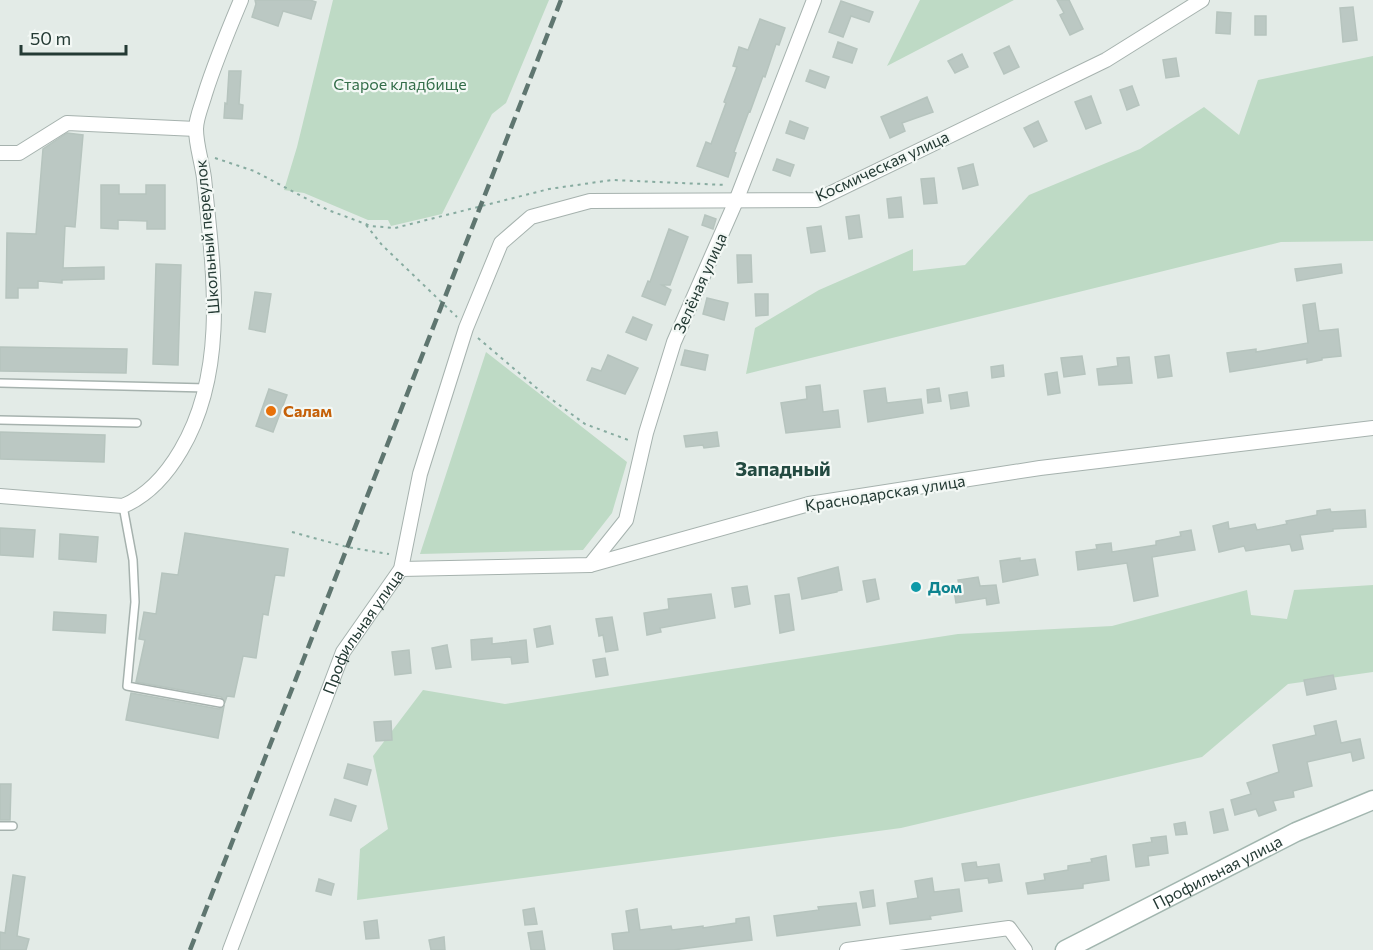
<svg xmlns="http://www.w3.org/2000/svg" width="1373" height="950" viewBox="0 0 1373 950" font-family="Commissioner,sans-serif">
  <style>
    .green { fill: #bedac5 }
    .building { fill: #bbc8c3; stroke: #b6c4be; stroke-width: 1.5 }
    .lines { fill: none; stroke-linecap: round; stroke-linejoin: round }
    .lane-casing { stroke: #a6b2ae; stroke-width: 10 }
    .street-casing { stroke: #a6b2ae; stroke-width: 16 }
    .secondary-casing { stroke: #a2b6af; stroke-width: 21 }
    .path { stroke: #87aba0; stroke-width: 2; stroke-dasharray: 3 4.5; stroke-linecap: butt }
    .lane { stroke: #fff; stroke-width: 7 }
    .street { stroke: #fff; stroke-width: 14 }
    .secondary { stroke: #fff; stroke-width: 18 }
    .rail { stroke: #5f7670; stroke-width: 4.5; stroke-dasharray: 12 6; stroke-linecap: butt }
    .food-dot { fill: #e8710a; stroke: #f3f8f5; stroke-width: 2 }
    .culture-dot { fill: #0f9aa8; stroke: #f3f8f5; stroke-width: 2 }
    .labels { text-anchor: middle; stroke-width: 4.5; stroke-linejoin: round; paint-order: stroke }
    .park-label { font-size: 16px; fill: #336d49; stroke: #f3f8f5 }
    .street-label { font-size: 16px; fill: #243a34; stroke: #f3f8f5 }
    .food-label { font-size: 16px; font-weight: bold; fill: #c56008; stroke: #f3f8f5; text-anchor: start }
    .culture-label { font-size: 16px; font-weight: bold; fill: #0d838f; stroke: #f3f8f5; text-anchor: start }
    .quarter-label { font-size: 20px; font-weight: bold; fill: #234a41; stroke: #f3f8f5 }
  </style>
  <rect width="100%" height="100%" fill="#e3ebe7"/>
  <path class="green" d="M333 0H549L506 103 492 114 442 214 391 226 388 220H368L304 193 284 190 297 147Z
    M920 0H1014L887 66Z
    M1373 56V241L1281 242 746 374 755 328 819 290 913 249V271L965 265 1029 195 1140 149 1204 107 1239 135 1258 80Z
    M486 352 627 462 612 513 583 550 420 554Z
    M1373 585V672L1288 684 1202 757 901 828 357 900 360 849 388 829 373 756 423 690 505 704 958 634 1112 626 1247 590 1251 615 1287 619 1294 590Z"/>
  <path class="building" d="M255 0H310L316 2 311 19 283 11 278 26 252 17 256 4Z
    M1057 0H1069L1083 29 1070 35 1060 15 1064 13Z
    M841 1 873 12 869 22 851 16 843 37 829 32Z
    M1353 7 1357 40 1343 42 1340 8Z
    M1217 12 1231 13 1230 34 1216 33Z
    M1255 16H1266V35H1255Z
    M760 19 785 28 779 45 776 44 765 77 763 76 750 112 749 111 734 152 736 153 728 177 697 166 706 142 711 144 726 103 724 102 737 67 733 66 739 47 748 50Z
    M838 42 857 49 852 63 833 57Z
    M1009 46 1019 67 1004 74 994 53Z
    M962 54 968 67 955 73 948 61Z
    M1176 58 1179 76 1166 78 1163 60Z
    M810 70 829 77 825 88 806 81Z
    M229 71H241L239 104 243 105 242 119 224 118 225 103 227 104Z
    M1132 86 1139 105 1127 110 1120 90Z
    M1091 96 1101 123 1086 129 1075 102Z
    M927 97 933 112 902 123 905 131 890 138 881 117Z
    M790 121 808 128 804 139 786 133Z
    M1038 121 1047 141 1034 147 1024 128Z
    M67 133 83 135 75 227 65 226 63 268 104 267V279L62 280V283L38 281V288H18V298H6L7 233 36 234 43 149Z
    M777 159 794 165 790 176 773 170Z
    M973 164 978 185 963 189 958 168Z
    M934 178 937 203 924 204 921 179Z
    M101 185H119V194H146V185H165V229H147V221L118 220V229L101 228Z
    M901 197 903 217 889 218 887 199Z
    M705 215 716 219 713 229 702 225Z
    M859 215 862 237 849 239 846 217Z
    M821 226 825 251 811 253 807 228Z
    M669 229 688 237 670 285H662L671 290 665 305 642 296 648 281 650 282Z
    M737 255H751L752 282 738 283Z
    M156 264 181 265 178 365 153 364Z
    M1341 264 1342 273 1297 281 1295 269Z
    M255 292 271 294 265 332 249 329Z
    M755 294H768V315L756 316Z
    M707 298 728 303 724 320 703 314Z
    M1315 303 1319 331 1338 329 1341 356 1322 358V360L1307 363V359L1230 372 1227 353 1256 349V352L1308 343 1303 305Z
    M633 317 652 325 646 340 626 332Z
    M0 347 127 349 126 373 0 371Z
    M685 350 708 355 705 370 681 365Z
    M608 355 638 368 625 394 587 380 592 368 601 371Z
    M1169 355 1172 376 1158 378 1155 357Z
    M1082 356 1085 374 1064 377 1061 358Z
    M1129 357 1132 383 1099 385 1097 369 1118 366 1117 358Z
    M1003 365 1004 376 992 378 991 367Z
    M1057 372 1060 393 1048 395 1045 374Z
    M820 385 823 412 838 410 840 427 786 433 781 403 807 399 806 387Z
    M885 388 887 403 921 399 923 413 868 422 864 391Z
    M939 388 941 401 928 403 927 390Z
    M269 389 287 395 273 432 256 426Z
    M967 392 969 406 951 409 949 395Z
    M0 432 105 435 104 462 0 459Z
    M717 432 719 446 704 448 703 445 686 447 684 436Z
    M1330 509 1331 512 1365 510 1366 527 1333 529V531L1300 535 1303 549 1292 551 1290 544 1246 551 1244 546 1219 552 1213 526 1228 522 1229 529 1255 524 1257 530 1287 524 1286 521 1317 515V511Z
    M0 528 35 530 33 557 0 555Z
    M1191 530 1195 550 1152 557 1158 596 1134 601 1127 563 1078 570 1076 552 1097 549 1096 545 1111 543 1112 552 1156 545V541L1181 536 1180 532Z
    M185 533 288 549 284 576 275 575 268 615 263 614 256 658 243 656 234 697 227 696 225 702 221 697 136 682 145 640 139 639 144 612 156 614 162 573 178 575Z
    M60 534 98 537 96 562 59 559Z
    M1020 558V561L1035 559 1038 575 1003 582 1000 561Z
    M838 567 842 590 837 591V592L802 599 798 578Z
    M978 577 980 586 996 585 999 603 987 605 986 598 956 603 954 590 960 589 958 580Z
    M875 579 879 599 867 602 863 581Z
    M747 586 750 604 735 607 732 588Z
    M711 594 715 618 660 628 661 632 647 635 644 613 669 609 668 599Z
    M789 594 794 630 780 633 775 596Z
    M54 612 106 615 105 633 53 630Z
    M612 617 618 650 606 652 603 635 599 636 596 619Z
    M550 626 553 644 537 647 534 629Z
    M492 638V644L526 640 528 662 512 664 511 657 472 660 471 640Z
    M447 645 451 667 436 669 432 648Z
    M409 650 411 673 395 675 392 652Z
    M605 658 608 675 596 677 593 660Z
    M1333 675 1336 689 1307 695 1304 680Z
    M131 693 219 709 224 706 218 738 126 720Z
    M391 721 392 740 376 741 374 722Z
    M1336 721 1341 743 1360 739 1364 758 1353 761 1351 752 1307 762 1312 786 1293 791 1294 797 1273 801 1276 810 1259 816 1256 809 1235 815 1231 800 1251 794 1247 783 1279 772 1273 745 1316 735 1314 726Z
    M348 764 371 770 367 785 344 778Z
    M0 784H11L10 820H0Z
    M335 799 356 806 351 821 330 815Z
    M1223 809 1228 830 1214 833 1210 812Z
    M1185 822 1187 834 1176 835 1174 824Z
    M1166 836 1168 853 1148 856 1149 865 1136 867 1133 845 1152 842 1151 838Z
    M1106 856 1109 880 1083 884V888L1028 894 1026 883 1045 880 1044 874 1068 870V866L1092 862 1091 859Z
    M976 862 977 867 999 864 1002 881 989 883 988 878 965 881 962 864Z
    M13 875 25 877 17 936 29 939 26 950H0V932L5 933Z
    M932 878 934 892 959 889 962 911 930 916 931 919 890 924 887 903 918 898 915 881Z
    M319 879 334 884 331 895 316 891Z
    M873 890 875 906 863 908 860 892Z
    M856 903 860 925 777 936 774 916 819 910 818 907Z
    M534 908 537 924 525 925 523 910Z
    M637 909 640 930 671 926 672 930 703 926V928L736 923V919L749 917 752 940 673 950H614L612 934 629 932 626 911Z
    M377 920 379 938 366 939 364 922Z
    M542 931 545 950H531L528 933Z
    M444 937 445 950H431L429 940Z"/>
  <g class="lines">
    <defs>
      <path id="lane" d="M0 383 207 388
        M0 420 137 423
        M123 506 133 560 135 602 127 686 220 703
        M0 826H13"/>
      <g id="street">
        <path d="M0 153H19L67 123 196 129"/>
        <path d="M0 496 123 506C149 495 167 474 181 450 229 369 213 268 204 178 202 162 196 145 196 129 196 118 202 105 205 94 215 62 228 31 241 0"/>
        <path d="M590 565 626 520 646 433 674 342 736 201 814 0"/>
        <path d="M401 569 590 565 809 504 1040 468 1373 428"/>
        <path id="s1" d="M230 950 343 652 401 569 420 474 466 328 501 243 531 217 590 201 817 200 1106 60 1202 0"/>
        <path d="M847 950 1009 928 1025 950"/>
      </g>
      <g id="secondary">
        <path id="s2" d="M1065 950 1296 832 1373 800"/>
      </g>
    </defs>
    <use href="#lane" class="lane-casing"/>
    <use href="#street" class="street-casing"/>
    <use href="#secondary" class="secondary-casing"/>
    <path class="path" d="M215 158 254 171 328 210 371 226 395 228 549 189 612 180 726 185
      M366 225 382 245 457 317
      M478 338 539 390 585 424 631 441
      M292 532 347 547 389 554"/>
    <use href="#lane" class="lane"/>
    <use href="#street" class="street"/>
    <use href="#secondary" class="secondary"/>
    <path class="rail" d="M190 950 561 0"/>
  </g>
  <circle class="food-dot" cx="271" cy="411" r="6"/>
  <circle class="culture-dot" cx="916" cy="587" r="6"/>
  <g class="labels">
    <g class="park-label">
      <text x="400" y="90">Старое кладбище</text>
    </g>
    <g class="street-label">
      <text transform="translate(882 166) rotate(-25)" y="6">Космическая улица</text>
      <text transform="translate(207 237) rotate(-95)" y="6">Школьный переулок</text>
      <text transform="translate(700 283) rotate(-66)" y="6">Зелёная улица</text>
      <text transform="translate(885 493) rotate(-9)" y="6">Краснодарская улица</text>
      <text dy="6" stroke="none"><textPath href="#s1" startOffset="346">Профильная улица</textPath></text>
      <text dy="6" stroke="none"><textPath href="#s2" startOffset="171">Профильная улица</textPath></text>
    </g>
    <g class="food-label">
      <text x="283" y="417">Салам</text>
    </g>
    <g class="culture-label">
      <text x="928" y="593">Дом</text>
    </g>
    <g class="quarter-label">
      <text x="783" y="476">Западный</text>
    </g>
  </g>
  <path d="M21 45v9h105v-9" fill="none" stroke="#243a34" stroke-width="3"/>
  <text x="30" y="45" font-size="18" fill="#243a34" stroke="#f3f8f5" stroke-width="4.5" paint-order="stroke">50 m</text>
</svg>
